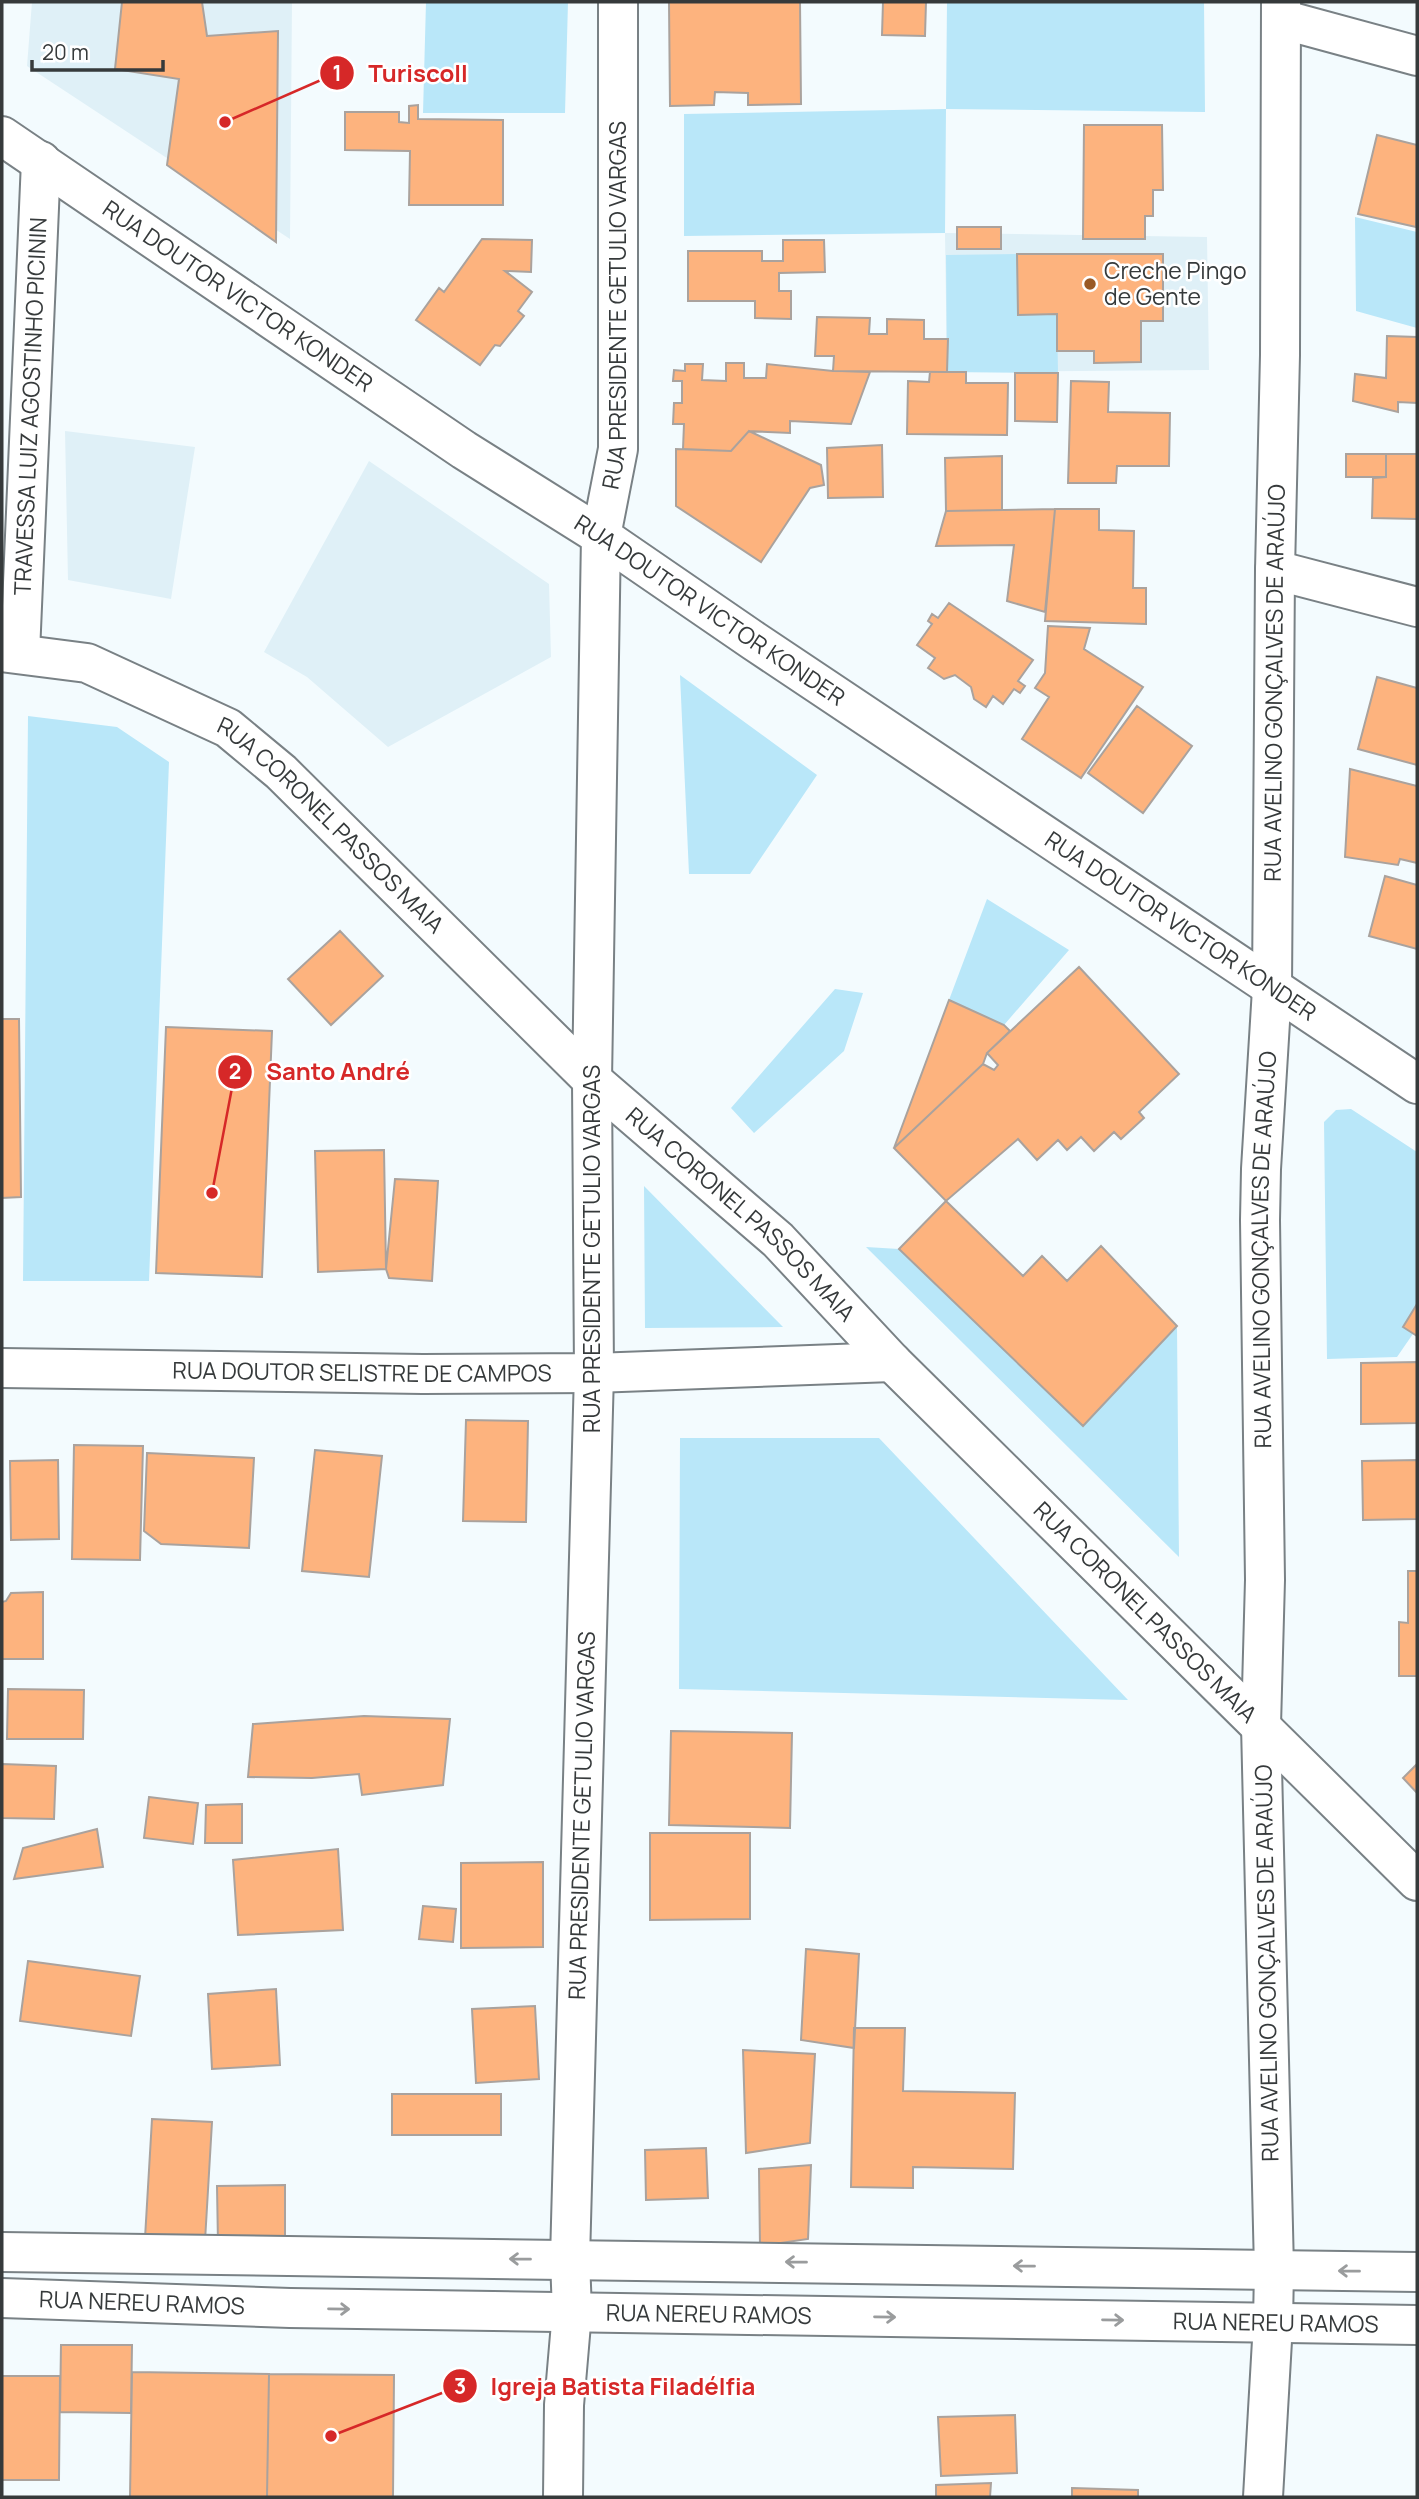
<svg xmlns="http://www.w3.org/2000/svg" width="1419" height="2499" viewBox="0 0 1419 2499" font-family="Manrope,sans-serif">
  <style>
    .built { fill: #dff0f7 }
    .green { fill: #b9e7f9 }
    .building { fill: #fdb37e; stroke: #aaa29d; stroke-width: 2 }
    .lines { fill: none; stroke-linecap: round; stroke-linejoin: round }
    .street-casing { stroke: #798185; stroke-width: 42 }
    .secondary-casing { stroke: #798185; stroke-width: 42 }
    .street { stroke: #fff; stroke-width: 38 }
    .secondary { stroke: #fff; stroke-width: 38 }
    .oneway { stroke: #9a9c9d }
    .poi-dot { fill: #9a5925; stroke: #fff; stroke-width: 2.5 }
    .labels { text-anchor: middle; stroke-width: 5; stroke-linejoin: round; paint-order: stroke }
    .poi-label { font-size: 23px; fill: #363a3b; stroke: #fff; text-anchor: start }
    .street-label { font-size: 23px; fill: #363a3b; stroke: #fff }
    .leader { fill: none; stroke: #d62828; stroke-width: 2.5 }
    .callout-dot { fill: #d62828; stroke: #fff; stroke-width: 2.5 }
    .mark-label { font-size: 21px; text-anchor: middle; font-weight: bold; fill: #fff }
    .callout-label { font-size: 24px; text-anchor: middle; font-weight: bold; fill: #d62828; stroke: #fff; stroke-width: 5; stroke-linejoin: round; paint-order: stroke }
  </style>
  <rect width="100%" height="100%" fill="#f3fbfe"/>
  <path class="built" d="M32 2H292L290 239 27 66Z
    M945 233 1207 237 1209 370 947 372Z
    M65 431 195 447 171 599 68 580Z
    M369 461 549 584 551 657 388 747 307 677 264 652Z"/>
  <path class="green" d="M426 2H568L565 113H423Z
    M947 2H1204L1205 112 946 109 945 233 684 236V114L946 109Z
    M1355 217 1417 232V328L1356 311Z
    M1017 254 1057 314 1058 373 947 372 946 255Z
    M680 675 817 775 750 874H689Z
    M28 716 117 727 169 762 149 1281H23Z
    M987 899 1069 950 1004 1025 949 1000Z
    M835 989 863 993 844 1051 754 1133 731 1108Z
    M1351 1109 1417 1152V1328L1397 1357 1327 1359 1324 1122 1336 1110Z
    M644 1186 783 1327 645 1328Z
    M866 1247 899 1249 1083 1426 1177 1326 1179 1557Z
    M680 1438H879L1128 1700 679 1689Z"/>
  <path class="building" d="M122 2H202L207 36 278 31 276 242 167 165 179 79 115 69Z
    M669 2H800L801 104 748 105V93L715 92 714 105 670 106Z
    M883 2H926L925 36 882 35Z
    M418 105V119L503 120V205H409L410 151 345 150V112H399V122L409 123V106Z
    M1084 125H1162L1163 190H1153V216H1145V239H1083Z
    M1377 135 1417 145 1416 227 1358 214Z
    M957 227H1001V249H957Z
    M482 239 532 240 531 272 505 271 532 292 518 311 524 316 500 346 495 345 480 365 416 320 439 288 444 292Z
    M783 240H824L825 272 779 273V291H791V319L755 318V301H688V251H762V261H783Z
    M1017 254H1163V321H1141V362L1094 363V351H1057V314L1018 315Z
    M817 317 870 318 869 334H887V319L924 320V339H948L947 372 833 371 834 356H815Z
    M1387 336 1417 337V403L1398 402V412L1353 401 1355 374 1386 378Z
    M726 363H744V378H766L767 364 833 371 870 372 851 424 790 421V433L749 431 731 451 683 449 684 424H673L674 403H682V381H673L674 370 685 371V364H703L702 380 726 381Z
    M930 372H966V383H1008L1007 435 907 434 908 381 929 382Z
    M1015 373H1058L1057 422 1015 421Z
    M1071 381 1109 382 1108 412 1170 413 1169 466H1117L1116 483H1068Z
    M749 431 821 465 824 485 810 488 761 562 676 506V449L731 451Z
    M882 445 883 497 828 498 827 448Z
    M1346 454H1386V477H1346Z
    M1386 454H1417V519L1372 518 1373 478 1386 477Z
    M1002 456V510L946 511 945 458Z
    M1055 509H1099V530L1134 531 1133 588H1146V624L1045 621Z
    M1055 509 1045 612 1007 601 1014 545 936 546 946 511Z
    M949 603 1033 660 1018 681 1025 686 1020 693 1014 689 1003 704 993 696 986 707 974 699 971 687 955 675 944 679 928 668 935 658 917 645 932 624 928 621 932 614 938 618Z
    M1048 626 1090 628 1084 649 1143 687 1081 778 1022 739 1049 697 1035 688 1045 673Z
    M1377 677 1417 688V765L1358 749Z
    M1137 706 1192 746 1143 813 1088 773Z
    M1350 769 1417 786V863L1400 859 1398 865 1345 857Z
    M1385 876 1417 885V949L1369 936Z
    M340 931 383 976 331 1025 288 979Z
    M1079 967 1179 1074 1139 1112 1144 1118 1121 1139 1114 1132 1094 1151 1081 1137 1067 1150 1058 1140 1037 1160 1018 1139 946 1201 894 1148 983 1064 994 1070 998 1065 987 1053Z
    M949 1000 1004 1025 1010 1031 987 1053 983 1064 894 1148Z
    M2 1019H19L21 1197 2 1198Z
    M166 1027 272 1031 262 1277 156 1273Z
    M384 1150 386 1269 318 1272 315 1151Z
    M395 1179 438 1181 432 1281 389 1278 386 1269Z
    M946 1201 1023 1276 1042 1256 1067 1281 1101 1246 1177 1326 1083 1426 899 1249Z
    M1417 1304V1336L1403 1327Z
    M1417 1362V1423L1361 1424V1363Z
    M466 1420 528 1421 526 1522 463 1521Z
    M74 1445 143 1446 140 1560 72 1559Z
    M315 1450 382 1456 369 1577 302 1571Z
    M147 1453 254 1458 249 1548 161 1544 144 1531Z
    M58 1460 59 1539 11 1540 10 1461Z
    M1417 1460V1519L1363 1520 1362 1461Z
    M1408 1571H1417V1676H1399V1622L1408 1623Z
    M43 1592V1659H2V1602L6 1601 11 1593Z
    M8 1689 84 1690 83 1739H7Z
    M364 1716 450 1719 443 1785 362 1795 359 1774 312 1778 248 1777 253 1724Z
    M671 1731 792 1733 790 1828 669 1825Z
    M2 1764 56 1766 54 1819 2 1818Z
    M1417 1764V1793L1403 1778Z
    M149 1797 198 1803 193 1844 144 1838Z
    M242 1804V1843H205L206 1805Z
    M97 1829 103 1867 14 1879 23 1848Z
    M650 1833H750V1919L650 1920Z
    M338 1849 343 1930 238 1935 233 1860Z
    M543 1862V1947L461 1948V1863Z
    M423 1906 456 1909 453 1942 419 1939Z
    M806 1949 859 1954 854 2048 801 2040Z
    M28 1961 140 1976 131 2036 20 2021Z
    M276 1989 280 2065 212 2069 208 1994Z
    M535 2006 539 2079 476 2083 472 2009Z
    M854 2028H905L903 2091 1015 2093 1013 2169 913 2167V2188L851 2187Z
    M743 2050 815 2054 810 2143 746 2153Z
    M392 2094H501V2135H392Z
    M152 2119 212 2122 205 2241 145 2238Z
    M706 2148 708 2198 646 2200 645 2150Z
    M811 2165 808 2239 760 2246 759 2169Z
    M285 2185V2243L218 2244 217 2186Z
    M61 2345H132L131 2413 60 2412Z
    M132 2372 269 2374 267 2497H130Z
    M269 2374 394 2375 393 2497H267Z
    M2 2376H60L59 2480H2Z
    M1015 2415 1017 2473 941 2476 938 2417Z
    M991 2483 990 2497H936V2485Z
    M1072 2488 1138 2490V2497H1072Z"/>
  <g class="lines">
    <defs>
      <g id="street">
        <path d="M1281 19 1417 56"/>
        <path d="M1275 570 1417 607"/>
        <path id="s1" d="M20 653 41 161"/>
        <path id="s2" d="M2 1368 423 1374 594 1373 892 1362"/>
        <path id="s3" d="M563 2497 564 2405 572 2312 570 2259 594 1373 592 1080 601 536 618 449V2"/>
        <path id="s4" d="M1263 2497 1273 2323 1274 2269 1261 1725 1265 1580 1260 1220 1261 1169 1272 989 1275 570 1280 355 1281 2"/>
      </g>
      <g id="secondary">
        <path id="s5" d="M2 136 464 450 601 536 754 641 1417 1084"/>
        <path id="s6" d="M2 652 87 663 228 728 281 772 592 1080 778 1240 892 1362 1417 1881"/>
        <path d="M2 2252 1417 2272"/>
        <path id="s7" d="M2 2298 290 2308 1417 2325"/>
      </g>
    </defs>
    <use href="#street" class="street-casing"/>
    <use href="#secondary" class="secondary-casing"/>
    <use href="#street" class="street"/>
    <use href="#secondary" class="secondary"/>
  </g>
  <defs><path id="oneway-shaft" d="M-6 0H5M1.5-3L5.5 0L1.5 3" fill="none" stroke-width="1.6" stroke-linecap="round" stroke-linejoin="round" transform="scale(1.75)"/></defs>
  <g class="oneway">
    <use href="#oneway-shaft" transform="translate(520 2259) rotate(-179)"/>
    <use href="#oneway-shaft" transform="translate(796 2262) rotate(-179)"/>
    <use href="#oneway-shaft" transform="translate(1024 2266) rotate(-179)"/>
    <use href="#oneway-shaft" transform="translate(1349 2271) rotate(-179)"/>
    <use href="#oneway-shaft" transform="translate(339 2309) rotate(1)"/>
    <use href="#oneway-shaft" transform="translate(885 2317) rotate(1)"/>
    <use href="#oneway-shaft" transform="translate(1113 2320) rotate(1)"/>
  </g>
  <circle class="poi-dot" cx="1090" cy="284" r="7"/>
  <g class="labels">
    <g class="poi-label">
      <text x="1104" y="279">Creche Pingo<tspan x="1104" dy="26">de Gente</tspan></text>
    </g>
    <g class="street-label">
      <text dy="8" stroke="none"><textPath href="#s5" startOffset="285">RUA DOUTOR VICTOR KONDER</textPath></text>
      <text dy="8" stroke="none"><textPath href="#s3" startOffset="2194">RUA PRESIDENTE GETULIO VARGAS</textPath></text>
      <text dy="8" stroke="none"><textPath href="#s1" startOffset="247">TRAVESSA LUIZ AGOSTINHO PICININ</textPath></text>
      <text dy="8" stroke="none"><textPath href="#s5" startOffset="852">RUA DOUTOR VICTOR KONDER</textPath></text>
      <text dy="8" stroke="none"><textPath href="#s4" startOffset="1815">RUA AVELINO GONÇALVES DE ARAÚJO</textPath></text>
      <text dy="8" stroke="none"><textPath href="#s6" startOffset="382">RUA CORONEL PASSOS MAIA</textPath></text>
      <text dy="8" stroke="none"><textPath href="#s5" startOffset="1419">RUA DOUTOR VICTOR KONDER</textPath></text>
      <text dy="8" stroke="none"><textPath href="#s6" startOffset="948">RUA CORONEL PASSOS MAIA</textPath></text>
      <text transform="translate(592 1249) rotate(-90)" y="8">RUA PRESIDENTE GETULIO VARGAS</text>
      <text dy="8" stroke="none"><textPath href="#s4" startOffset="1248">RUA AVELINO GONÇALVES DE ARAÚJO</textPath></text>
      <text dy="8" stroke="none"><textPath href="#s2" startOffset="360">RUA DOUTOR SELISTRE DE CAMPOS</textPath></text>
      <text dy="8" stroke="none"><textPath href="#s6" startOffset="1516">RUA CORONEL PASSOS MAIA</textPath></text>
      <text dy="8" stroke="none"><textPath href="#s3" startOffset="682">RUA PRESIDENTE GETULIO VARGAS</textPath></text>
      <text transform="translate(1267 1963) rotate(-91)" y="8">RUA AVELINO GONÇALVES DE ARAÚJO</text>
      <text dy="8" stroke="none"><textPath href="#s7" startOffset="140">RUA NEREU RAMOS</textPath></text>
      <text dy="8" stroke="none"><textPath href="#s7" startOffset="707">RUA NEREU RAMOS</textPath></text>
      <text dy="8" stroke="none"><textPath href="#s7" startOffset="1274">RUA NEREU RAMOS</textPath></text>
    </g>
  </g>
  <path class="leader" d="M225 122L337 73M212 1193L235 1072M331 2436L460 2386"/>
  <g class="callout-dot">
    <circle cx="225" cy="122" r="7"/>
    <circle cx="212" cy="1193" r="7"/>
    <circle cx="331" cy="2436" r="7"/>
    <circle cx="337" cy="73" r="18"/>
    <circle cx="235" cy="1072" r="18"/>
    <circle cx="460" cy="2386" r="18"/>
  </g>
  <g class="mark-label">
    <text x="337" y="81">1</text>
    <text x="235" y="1079">2</text>
    <text x="460" y="2394">3</text>
  </g>
  <g class="callout-label">
    <text x="418" y="82">Turiscoll</text>
    <text x="338" y="1080">Santo André</text>
    <text x="623" y="2395">Igreja Batista Filadélfia</text>
  </g>
  <rect width="1419" height="2499" fill="none" stroke="#363a3b" stroke-width="7"/>
  <path d="M32 60v10h131v-10" fill="none" stroke="#363a3b" stroke-width="3.5"/>
  <text x="42" y="60" font-size="21" fill="#363a3b" stroke="#ffffff" stroke-width="5" paint-order="stroke">20 m</text>
</svg>
